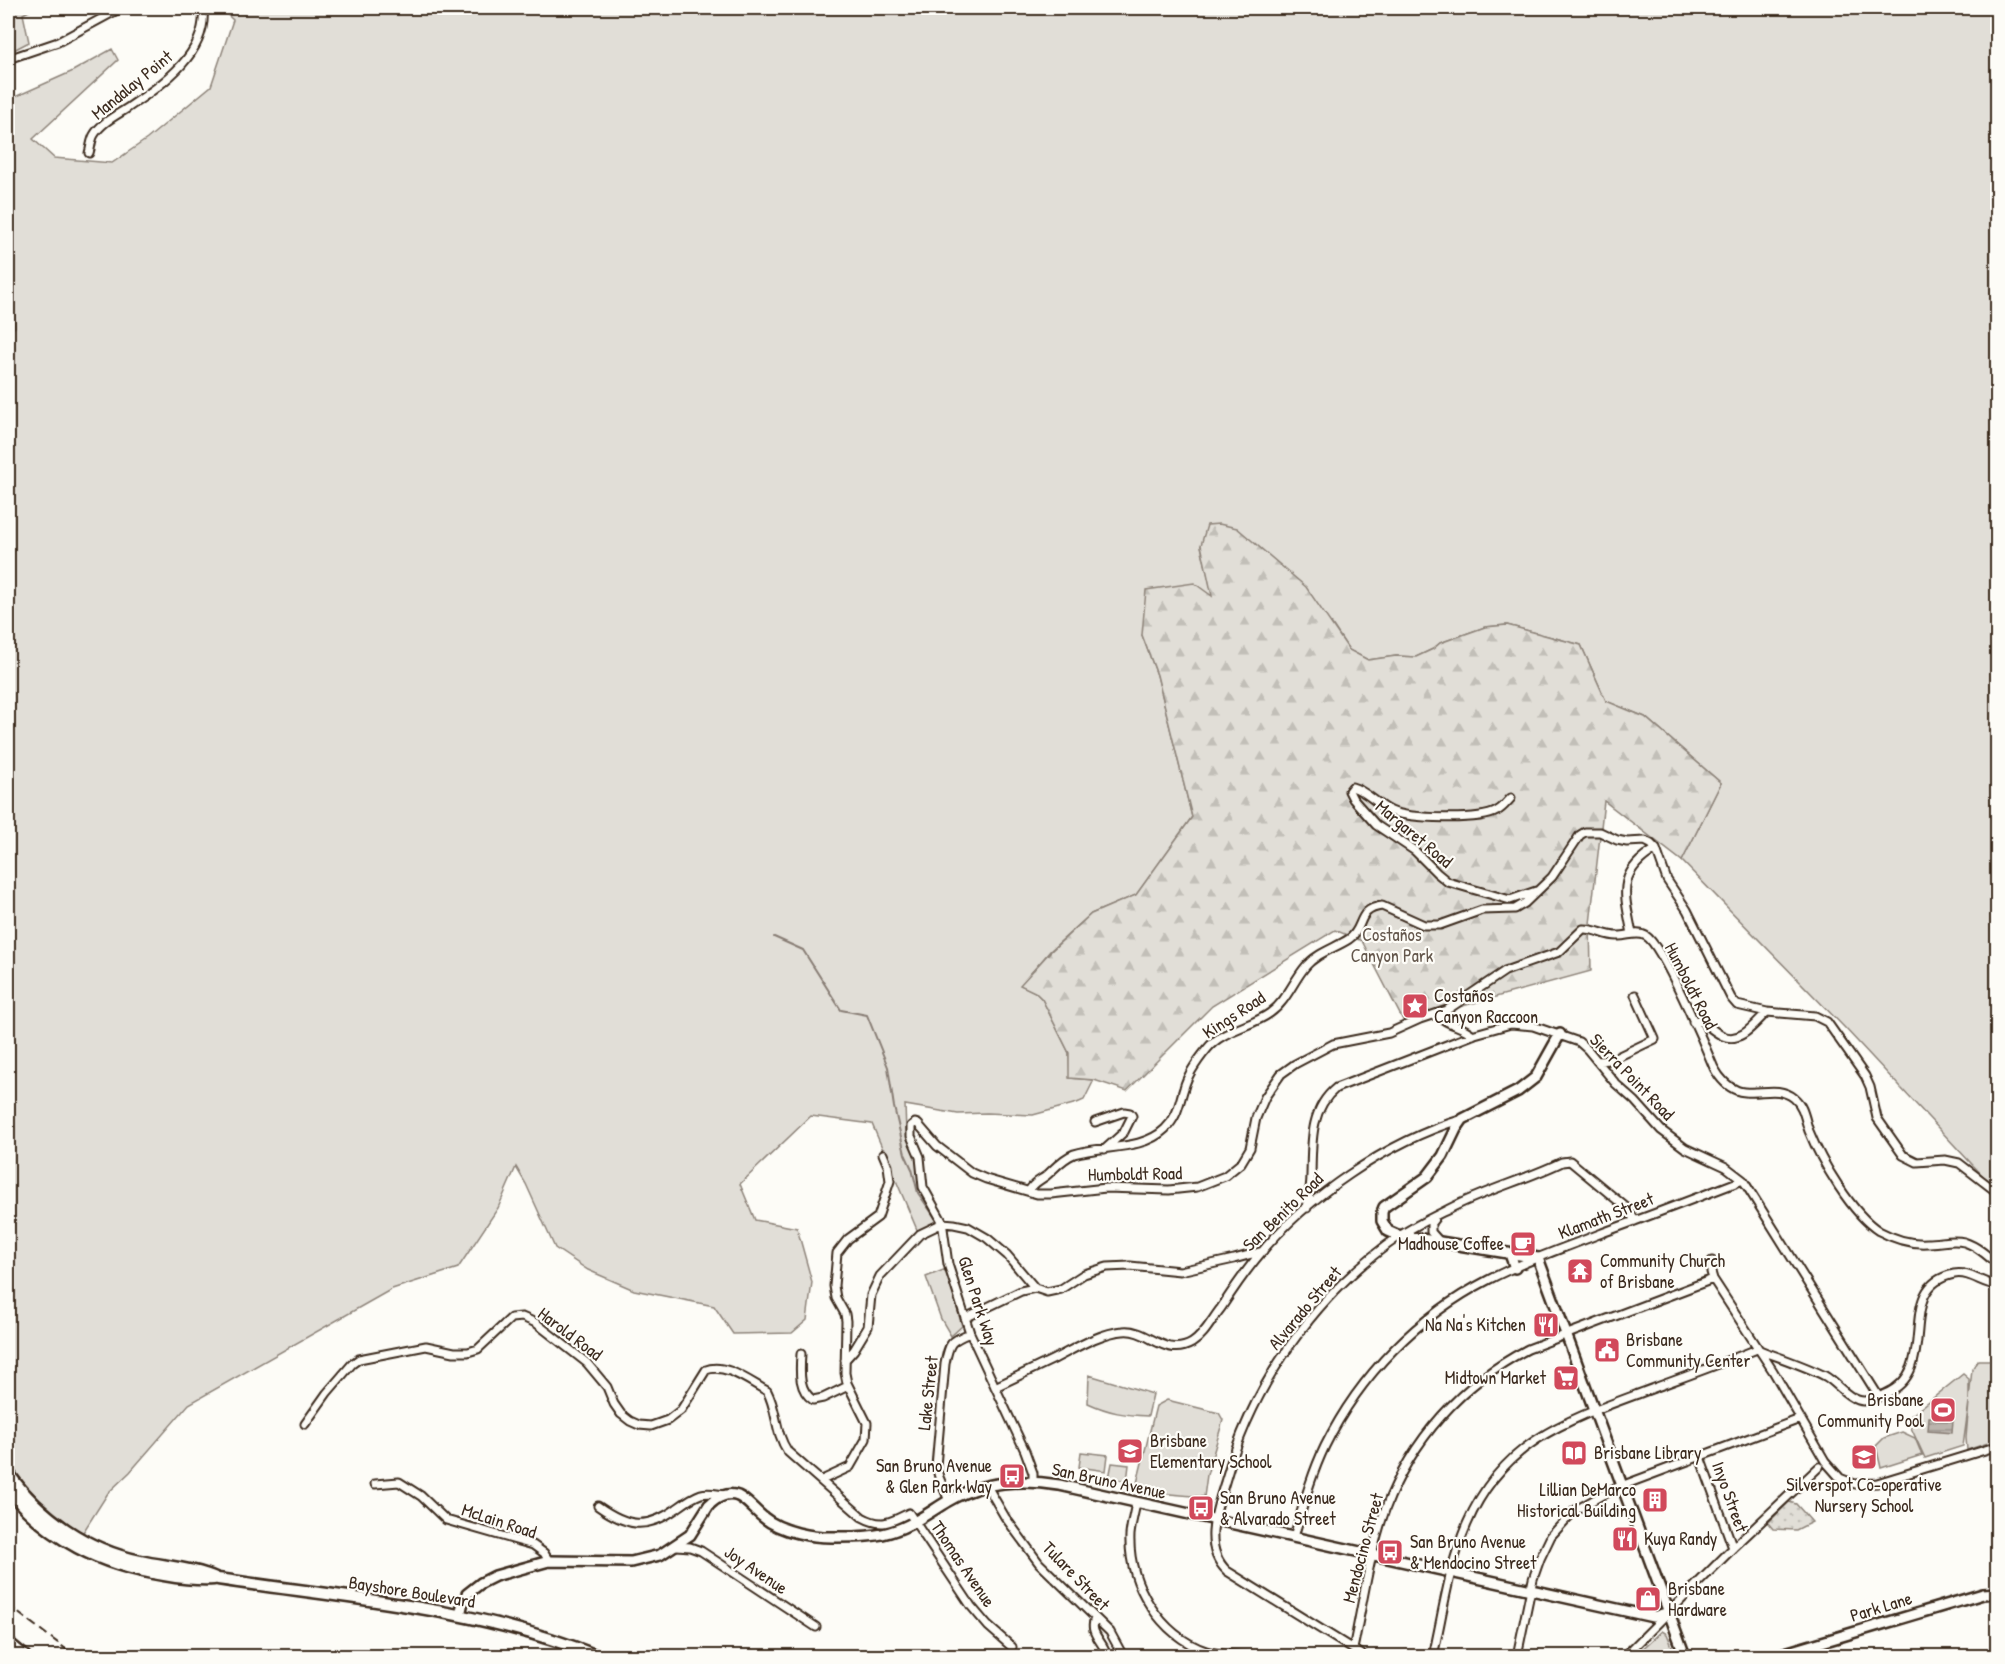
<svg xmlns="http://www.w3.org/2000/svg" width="2005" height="1664" viewBox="0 0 2005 1664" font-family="'Patrick Hand',sans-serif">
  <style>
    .green { fill: #e1ded7; stroke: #8e847a; stroke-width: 1.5 }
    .forest { fill: url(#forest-firs); stroke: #8e847a; stroke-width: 1.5 }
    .garden { fill: url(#garden-dots); stroke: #8e847a; stroke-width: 1.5 }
    .water { fill: url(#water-rules); stroke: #887d74; stroke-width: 1.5 }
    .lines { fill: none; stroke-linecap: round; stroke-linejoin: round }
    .stream { stroke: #887d74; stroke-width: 2 }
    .minor-casing { stroke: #3b2a1e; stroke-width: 11 }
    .tertiary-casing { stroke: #3b2a1e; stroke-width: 14 }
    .primary-casing { stroke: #3b2a1e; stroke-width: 15 }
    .minor { stroke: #fdfcf7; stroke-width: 7 }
    .tertiary { stroke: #fdfcf7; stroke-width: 9 }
    .primary { stroke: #fdfcf7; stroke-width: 10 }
    .rail { stroke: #3b2a1e; stroke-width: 2; stroke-dasharray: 9 4.5; stroke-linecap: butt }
    .labels { text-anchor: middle; stroke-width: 4.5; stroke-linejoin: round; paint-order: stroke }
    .street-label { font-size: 18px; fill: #3b2a1e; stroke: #fdfcf7 }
    .park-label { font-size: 18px; fill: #64574c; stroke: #fdfcf7 }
    .poi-label { font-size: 18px; fill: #3b2a1e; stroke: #fdfcf7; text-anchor: start }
  </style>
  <defs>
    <pattern id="forest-firs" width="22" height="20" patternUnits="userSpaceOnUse" patternTransform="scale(1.5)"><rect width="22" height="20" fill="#e1ded7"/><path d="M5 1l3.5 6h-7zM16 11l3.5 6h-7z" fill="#c2bfb8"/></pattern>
    <pattern id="garden-dots" width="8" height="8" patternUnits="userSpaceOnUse" patternTransform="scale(1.5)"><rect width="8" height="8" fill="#e1ded7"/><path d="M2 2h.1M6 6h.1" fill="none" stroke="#c2bfb8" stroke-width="1.8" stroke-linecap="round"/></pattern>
    <pattern id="water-rules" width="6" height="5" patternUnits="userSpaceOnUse" patternTransform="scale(1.5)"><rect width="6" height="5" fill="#bbb4ad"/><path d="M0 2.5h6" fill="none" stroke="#99938c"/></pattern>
  </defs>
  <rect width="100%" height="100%" fill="#fdfcf7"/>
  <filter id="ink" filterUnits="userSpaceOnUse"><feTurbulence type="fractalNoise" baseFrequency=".0167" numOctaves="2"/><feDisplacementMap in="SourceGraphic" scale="12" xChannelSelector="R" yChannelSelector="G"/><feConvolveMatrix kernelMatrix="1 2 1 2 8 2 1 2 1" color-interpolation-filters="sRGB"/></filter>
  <g filter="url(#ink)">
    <path class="green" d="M14 8H35L23 14 29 42 8 53V11Z
      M220 8H1997V1191L1845 1028 1682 861 1721 783 1645 717 1606 701 1581 645 1507 625 1485 627 1440 643 1433 649 1416 657 1396 656 1368 660 1349 650 1332 624 1201 546 1213 597 1142 635 1157 675 1192 817 1136 895 1091 914 1050 951 1021 985 1035 992 1042 999 1069 1053 1070 1078 1094 1080 1084 1100 1077 1103 1033 1115 987 1113 958 1114 905 1105 906 1132 917 1154 922 1192 939 1222 918 1232 872 1124 811 1116 740 1184 755 1220 797 1228 812 1282 807 1320 792 1333 733 1334 714 1306 634 1290 588 1270 555 1248 526 1184 516 1167 498 1208 458 1268 392 1289 189 1404 130 1472 108 1493 82 1534C54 1512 24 1491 8 1458V333L15 327 13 300 8 294V100L71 72 112 49 118 60 33 139 54 158 112 163 147 139 211 86 233 20Z
      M946 1269 962 1326 951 1336 941 1319 926 1277Z
      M1978 1360H1997V1440L1967 1450 1966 1438 1969 1402 1963 1446 1925 1458 1907 1419 1963 1374 1969 1379V1400L1972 1369Z
      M1089 1375 1153 1394 1148 1416C1124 1415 1110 1413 1088 1403Z
      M1167 1400 1219 1413 1223 1420 1207 1475 1204 1497 1135 1491 1156 1406Z
      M1902 1432 1915 1438 1922 1455 1881 1468 1876 1446 1884 1438Z
      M1081 1452 1108 1455 1106 1471 1079 1467Z
      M1112 1463 1129 1465 1127 1481 1109 1478Z
      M1662 1631 1667 1634 1676 1656H1635Z"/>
    <path class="forest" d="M1219 524 1237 528 1306 587 1349 650 1368 660 1396 656 1416 657 1433 649 1440 643 1485 627 1507 625 1581 645 1606 701 1645 717 1721 783 1682 861 1604 801 1590 924 1591 971 1404 1022 1362 941 1335 930 1212 1006 1127 1091 1094 1080 1069 1078V1053L1042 999 1035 992 1020 985 1050 952 1091 914 1136 895 1192 817 1157 675 1142 635 1146 590 1194 583 1212 596 1201 545 1207 525Z"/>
    <path class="garden" d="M1789 1502 1796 1504 1812 1522 1796 1530 1773 1529 1768 1523Z"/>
    <path class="water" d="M1939 1407 1954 1408 1952 1433 1928 1431 1929 1417H1937Z"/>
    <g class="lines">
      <path class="stream" d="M774 937 803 950 841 1010 867 1015 888 1067 894 1107 905 1154 912 1169 918 1193 936 1219"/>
      <defs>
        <path id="minor" d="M8 59 58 42 121 8
          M89 153C91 147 91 140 94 135 101 123 115 116 126 109 161 85 208 55 203 8
          M1511 798C1507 802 1503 808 1497 811 1480 821 1410 819 1391 811 1377 805 1367 791 1352 787L1349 791 1353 799 1376 825 1415 851 1437 873 1448 882 1510 900 1536 891
          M1632 934C1625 895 1615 873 1656 849
          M1437 1014C1446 1025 1462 1025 1473 1035
          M1693 1022 1698 1020C1707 1024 1714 1032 1723 1036 1741 1044 1755 1023 1767 1012L1815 1016 1827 1022 1865 1076 1870 1087 1877 1118 1903 1155 1917 1162 1945 1160 1959 1163 1998 1193
          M1597 1061 1611 1060 1655 1039 1635 995
          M1095 1122 1124 1112 1130 1113 1132 1116 1124 1132 1105 1149
          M1029 1191C1033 1183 1039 1181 1046 1176 1055 1168 1063 1158 1074 1154 1103 1145 1142 1151 1165 1129 1178 1117 1179 1103 1184 1088 1188 1073 1198 1060 1207 1049 1222 1030 1251 1027 1270 1013 1287 1001 1293 981 1306 966 1317 953 1335 948 1349 939 1365 928 1356 909 1382 906L1424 925H1440L1482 910 1515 909 1525 903 1552 877 1580 835 1585 832H1600L1617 840 1627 842 1645 841 1651 844 1656 849 1667 880 1687 910 1731 998 1737 1005 1767 1012
          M1307 1208C1309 1197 1311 1186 1311 1175 1312 1145 1309 1110 1336 1088L1475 1034 1511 1024 1533 1026 1579 1042 1588 1050 1616 1084 1635 1101 1661 1130 1685 1148 1726 1167 1743 1180 1879 1397
          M1435 1218 1431 1223V1232L1439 1241
          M1712 1261 1711 1272 1713 1279 1773 1371 1825 1461 1840 1478 1855 1484 1877 1483 1998 1446
          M965 1318 1021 1291 1035 1288
          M801 1354C800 1371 798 1390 813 1400L823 1398 848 1386
          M845 1360 854 1350 868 1327 871 1295 880 1276 920 1234 943 1223 954 1224 968 1227 987 1238 1007 1255 1035 1288 1047 1292 1061 1289 1084 1274 1107 1267 1130 1266 1180 1271 1234 1259 1263 1251
          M995 1387C1014 1378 1033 1369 1052 1360 1074 1349 1099 1333 1123 1331 1148 1328 1165 1359 1192 1343 1205 1335 1212 1319 1221 1308 1232 1291 1243 1275 1255 1260 1304 1198 1388 1141 1463 1119
          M305 1424 327 1393 352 1364 359 1359 426 1346 454 1352H468L478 1349 511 1318 522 1317 536 1323 587 1363 607 1387 614 1404 621 1414 630 1421 639 1425 651 1426 668 1420 681 1410 706 1370C725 1362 750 1382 767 1391 778 1412 774 1431 788 1452L862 1517C882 1528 891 1522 909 1513L971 1606 988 1626 1012 1647
          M1700 1457 1733 1548
          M822 1480 850 1467 866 1439 867 1423 847 1383 845 1373 846 1321 845 1314 836 1298 834 1286 837 1253 848 1239 878 1217 890 1181 888 1166 883 1154
          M1033 1481V1473L1025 1451 970 1333 948 1264 942 1221 923 1187 920 1157 911 1136V1126L915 1123 918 1124 937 1146 972 1173 986 1179 1037 1194H1051L1106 1188 1169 1190 1197 1187 1225 1176 1241 1163 1250 1148 1256 1118 1265 1097 1281 1074 1295 1064 1333 1044 1389 1033 1420 1019 1447 1010 1505 971 1559 952 1583 929C1595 928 1607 937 1619 936 1628 936 1638 931 1646 936 1662 945 1705 1046 1714 1068 1739 1113 1769 1078 1794 1098 1804 1106 1805 1120 1809 1131 1821 1161 1852 1214 1879 1231 1894 1239 1911 1244 1927 1243 1940 1243 1952 1239 1964 1242 1977 1246 1988 1256 1998 1265
          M375 1484 399 1482 421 1496 446 1520 533 1545 544 1553 549 1561
          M987 1486 1005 1517 1039 1563 1110 1632 1123 1656
          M949 1501 939 1477 936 1466 945 1364C949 1343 950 1341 970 1333
          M1136 1503C1134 1514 1131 1524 1130 1535 1128 1584 1160 1635 1206 1651 1220 1656 1233 1654 1247 1656
          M598 1506C628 1527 646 1530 676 1509 683 1504 692 1497 701 1494 708 1492 717 1494 724 1495
          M1294 1537C1303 1506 1311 1475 1325 1446 1360 1375 1418 1316 1488 1280 1524 1261 1564 1248 1602 1233 1649 1216 1696 1198 1743 1180
          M677 1546 690 1547 701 1551 816 1627
          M1095 1618C1088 1634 1104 1641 1107 1656
          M1353 1649C1363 1603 1369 1555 1385 1510 1411 1440 1462 1383 1528 1349L1713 1279
          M1364 1656 1227 1571C1202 1547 1216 1511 1225 1482 1253 1383 1316 1293 1401 1235 1416 1225 1433 1217 1449 1209 1485 1190 1525 1180 1562 1162L1570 1161 1628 1209 1635 1221
          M1433 1656C1443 1613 1449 1565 1467 1524 1501 1444 1562 1422 1638 1394 1678 1379 1718 1365 1757 1349 1780 1358 1803 1365 1825 1376 1837 1383 1845 1396 1858 1400 1867 1403 1877 1398 1885 1394 1944 1369 1891 1287 1954 1274 1971 1271 1983 1285 1998 1285
          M1517 1656 1533 1579 1540 1559 1551 1536 1574 1511 1613 1489 1800 1419
          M1625 1656 1733 1548 1819 1467"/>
        <path id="tertiary" d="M1560 1034 1536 1077 1518 1091 1463 1119 1456 1129 1443 1156 1427 1177 1384 1207 1382 1212V1221L1388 1231 1397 1235 1538 1258 1685 1656
          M1510 1254 1515 1268
          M460 1615 463 1602 467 1594 481 1583 495 1576 549 1561 631 1562 660 1555 690 1535 709 1505C717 1497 728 1492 738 1496 747 1500 755 1511 763 1517 781 1532 814 1538 837 1537 856 1537 878 1537 896 1530 915 1524 931 1511 948 1501 983 1481 1021 1479 1059 1485L1653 1617 1669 1612
          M8 1642 25 1656
          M1775 1656 1983 1594 1998 1593"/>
        <path id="primary" d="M8 1473C40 1518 87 1550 140 1561 167 1567 193 1568 218 1579 344 1598 478 1607 597 1656
          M8 1489C49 1540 100 1565 164 1575 181 1578 197 1580 214 1579"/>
      </defs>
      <use href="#minor" class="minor-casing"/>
      <use href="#tertiary" class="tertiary-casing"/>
      <use href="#primary" class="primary-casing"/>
      <use href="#minor" class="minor"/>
      <use href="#tertiary" class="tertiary"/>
      <use href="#primary" class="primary"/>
      <path class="rail" d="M8 1605 75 1656"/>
    </g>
  </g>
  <defs>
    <symbol id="sight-square" viewBox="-11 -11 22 22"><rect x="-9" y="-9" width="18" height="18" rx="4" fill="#d1495b" stroke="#fdfcf7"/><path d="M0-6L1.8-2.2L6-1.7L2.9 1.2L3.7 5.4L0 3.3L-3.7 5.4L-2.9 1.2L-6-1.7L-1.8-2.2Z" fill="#fff"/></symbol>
    <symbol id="cafe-square" viewBox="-11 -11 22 22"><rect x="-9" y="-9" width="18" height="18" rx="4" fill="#d1495b" stroke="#fdfcf7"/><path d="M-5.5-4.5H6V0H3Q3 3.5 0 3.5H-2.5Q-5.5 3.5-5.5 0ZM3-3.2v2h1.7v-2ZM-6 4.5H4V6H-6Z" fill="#fff"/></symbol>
    <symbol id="temple-square" viewBox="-11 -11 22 22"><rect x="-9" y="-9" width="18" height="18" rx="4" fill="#d1495b" stroke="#fdfcf7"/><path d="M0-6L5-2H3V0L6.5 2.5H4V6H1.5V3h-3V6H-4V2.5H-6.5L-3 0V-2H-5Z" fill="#fff"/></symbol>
    <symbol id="restaurant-square" viewBox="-11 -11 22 22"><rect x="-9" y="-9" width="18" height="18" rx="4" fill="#d1495b" stroke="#fdfcf7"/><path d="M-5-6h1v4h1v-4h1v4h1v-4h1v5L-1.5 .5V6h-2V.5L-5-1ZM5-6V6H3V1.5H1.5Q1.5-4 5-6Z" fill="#fff"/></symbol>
    <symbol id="civic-square" viewBox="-11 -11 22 22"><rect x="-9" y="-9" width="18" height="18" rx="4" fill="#d1495b" stroke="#fdfcf7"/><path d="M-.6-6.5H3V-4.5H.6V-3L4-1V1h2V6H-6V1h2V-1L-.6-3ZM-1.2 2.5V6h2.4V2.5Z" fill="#fff"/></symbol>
    <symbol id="supermarket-square" viewBox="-11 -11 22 22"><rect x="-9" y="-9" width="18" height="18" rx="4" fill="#d1495b" stroke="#fdfcf7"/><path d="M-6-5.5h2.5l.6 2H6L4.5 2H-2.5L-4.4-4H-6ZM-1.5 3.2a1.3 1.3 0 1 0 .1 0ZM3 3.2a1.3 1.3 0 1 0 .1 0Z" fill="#fff"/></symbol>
    <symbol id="stadium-square" viewBox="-11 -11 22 22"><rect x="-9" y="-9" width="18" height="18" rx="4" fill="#d1495b" stroke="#fdfcf7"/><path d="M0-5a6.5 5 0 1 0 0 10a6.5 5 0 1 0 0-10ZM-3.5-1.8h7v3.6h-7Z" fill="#fff"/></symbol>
    <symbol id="school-square" viewBox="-11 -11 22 22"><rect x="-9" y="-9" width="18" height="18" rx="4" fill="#d1495b" stroke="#fdfcf7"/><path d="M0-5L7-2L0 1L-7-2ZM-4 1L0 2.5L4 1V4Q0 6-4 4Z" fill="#fff"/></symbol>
    <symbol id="library-square" viewBox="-11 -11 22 22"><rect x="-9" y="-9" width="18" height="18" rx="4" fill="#d1495b" stroke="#fdfcf7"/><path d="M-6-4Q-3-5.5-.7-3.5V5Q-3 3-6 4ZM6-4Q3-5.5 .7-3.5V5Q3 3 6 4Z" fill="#fff"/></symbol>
    <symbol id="bus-square" viewBox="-11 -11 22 22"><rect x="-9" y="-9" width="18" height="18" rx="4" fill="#d1495b" stroke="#fdfcf7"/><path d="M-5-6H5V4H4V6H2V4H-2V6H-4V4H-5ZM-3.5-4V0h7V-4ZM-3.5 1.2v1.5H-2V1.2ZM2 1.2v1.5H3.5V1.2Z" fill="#fff"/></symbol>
    <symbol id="building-square" viewBox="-11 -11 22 22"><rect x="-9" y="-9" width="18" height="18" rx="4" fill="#d1495b" stroke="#fdfcf7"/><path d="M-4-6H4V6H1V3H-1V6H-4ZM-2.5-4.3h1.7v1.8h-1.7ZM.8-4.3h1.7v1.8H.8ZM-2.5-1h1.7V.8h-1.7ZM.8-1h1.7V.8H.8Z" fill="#fff"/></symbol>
    <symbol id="shop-square" viewBox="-11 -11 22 22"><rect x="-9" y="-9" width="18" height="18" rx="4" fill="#d1495b" stroke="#fdfcf7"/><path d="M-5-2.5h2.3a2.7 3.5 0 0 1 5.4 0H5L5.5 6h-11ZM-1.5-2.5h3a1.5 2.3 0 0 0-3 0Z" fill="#fff"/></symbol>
  </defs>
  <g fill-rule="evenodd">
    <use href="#sight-square" x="1400" y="991" width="30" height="30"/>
    <use href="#cafe-square" x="1508" y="1229" width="30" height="30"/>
    <use href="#temple-square" x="1565" y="1256" width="30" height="30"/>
    <use href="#restaurant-square" x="1531" y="1310" width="30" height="30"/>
    <use href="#civic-square" x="1592" y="1335" width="30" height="30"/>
    <use href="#supermarket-square" x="1551" y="1363" width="30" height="30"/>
    <use href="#stadium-square" x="1928" y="1395" width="30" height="30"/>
    <use href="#school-square" x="1115" y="1436" width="30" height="30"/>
    <use href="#library-square" x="1559" y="1438" width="30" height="30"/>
    <use href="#school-square" x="1849" y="1442" width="30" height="30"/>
    <use href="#bus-square" x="997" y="1461" width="30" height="30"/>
    <use href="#building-square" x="1640" y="1485" width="30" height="30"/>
    <use href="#bus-square" x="1186" y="1493" width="30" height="30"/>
    <use href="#restaurant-square" x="1610" y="1524" width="30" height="30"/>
    <use href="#bus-square" x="1375" y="1537" width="30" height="30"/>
    <use href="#shop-square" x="1633" y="1584" width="30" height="30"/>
  </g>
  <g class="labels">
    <g class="street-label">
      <text transform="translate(132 85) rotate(-39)" y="6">Mandalay Point</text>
      <text transform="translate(1414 834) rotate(40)" y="6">Margaret Road</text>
      <text transform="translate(1691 986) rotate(63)" y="6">Humboldt Road</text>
      <text transform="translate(1234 1015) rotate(-33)" y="6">Kings Road</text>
      <text transform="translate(1632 1077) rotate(46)" y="6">Sierra Point Road</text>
      <text transform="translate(1135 1174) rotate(-1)" y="6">Humboldt Road</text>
      <text transform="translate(1283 1212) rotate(-44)" y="6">San Benito Road</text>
      <text transform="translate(1606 1216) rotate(-21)" y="6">Klamath Street</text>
      <text transform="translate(978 1301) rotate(72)" y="6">Glen Park Way</text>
      <text transform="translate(1305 1308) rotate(-50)" y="6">Alvarado Street</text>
      <text transform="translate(570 1334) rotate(37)" y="6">Harold Road</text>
      <text transform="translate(928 1393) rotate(-84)" y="6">Lake Street</text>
      <text transform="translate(1109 1481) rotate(12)" y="6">San Bruno Avenue</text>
      <text transform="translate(1730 1497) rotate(70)" y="6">Inyo Street</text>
      <text transform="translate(499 1521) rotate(18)" y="6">McLain Road</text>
      <text transform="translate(1363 1548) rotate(-75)" y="6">Mendocino Street</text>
      <text transform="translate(963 1564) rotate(56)" y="6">Thomas Avenue</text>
      <text transform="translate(756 1570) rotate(34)" y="6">Joy Avenue</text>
      <text transform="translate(1076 1576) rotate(46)" y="6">Tulare Street</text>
      <text transform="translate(412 1592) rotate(9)" y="6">Bayshore Boulevard</text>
      <text transform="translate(1881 1607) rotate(-17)" y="6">Park Lane</text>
    </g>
    <g class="park-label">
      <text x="1392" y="941">Costaños<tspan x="1392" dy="21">Canyon Park</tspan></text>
    </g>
    <g class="poi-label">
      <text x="1434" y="1002">Costaños<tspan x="1434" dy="21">Canyon Raccoon</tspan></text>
      <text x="1504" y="1250" text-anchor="end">Madhouse Coffee</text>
      <text x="1600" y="1267">Community Church<tspan x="1600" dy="21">of Brisbane</tspan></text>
      <text x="1526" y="1331" text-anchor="end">Na Na's Kitchen</text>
      <text x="1626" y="1346">Brisbane<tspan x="1626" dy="21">Community Center</tspan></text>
      <text x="1546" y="1384" text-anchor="end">Midtown Market</text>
      <text x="1924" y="1406" text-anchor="end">Brisbane<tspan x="1924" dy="21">Community Pool</tspan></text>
      <text x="1150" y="1447">Brisbane<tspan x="1150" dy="21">Elementary School</tspan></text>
      <text x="1594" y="1459">Brisbane Library</text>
      <text x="992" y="1472" text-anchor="end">San Bruno Avenue<tspan x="992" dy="21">&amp; Glen Park Way</tspan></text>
      <text x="1864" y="1491" text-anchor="middle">Silverspot Co-operative<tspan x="1864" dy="21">Nursery School</tspan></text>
      <text x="1636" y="1496" text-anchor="end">Lillian DeMarco<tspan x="1636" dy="21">Historical Building</tspan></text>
      <text x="1220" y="1504">San Bruno Avenue<tspan x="1220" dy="21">&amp; Alvarado Street</tspan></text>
      <text x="1644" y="1545">Kuya Randy</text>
      <text x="1410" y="1548">San Bruno Avenue<tspan x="1410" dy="21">&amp; Mendocino Street</tspan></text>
      <text x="1668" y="1595">Brisbane<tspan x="1668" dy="21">Hardware</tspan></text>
    </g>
  </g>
  <rect width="2005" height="1664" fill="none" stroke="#fdfcf7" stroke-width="30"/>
  <rect x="15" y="15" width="1975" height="1634" fill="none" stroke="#3b2a1e" stroke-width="2" filter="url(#ink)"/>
</svg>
